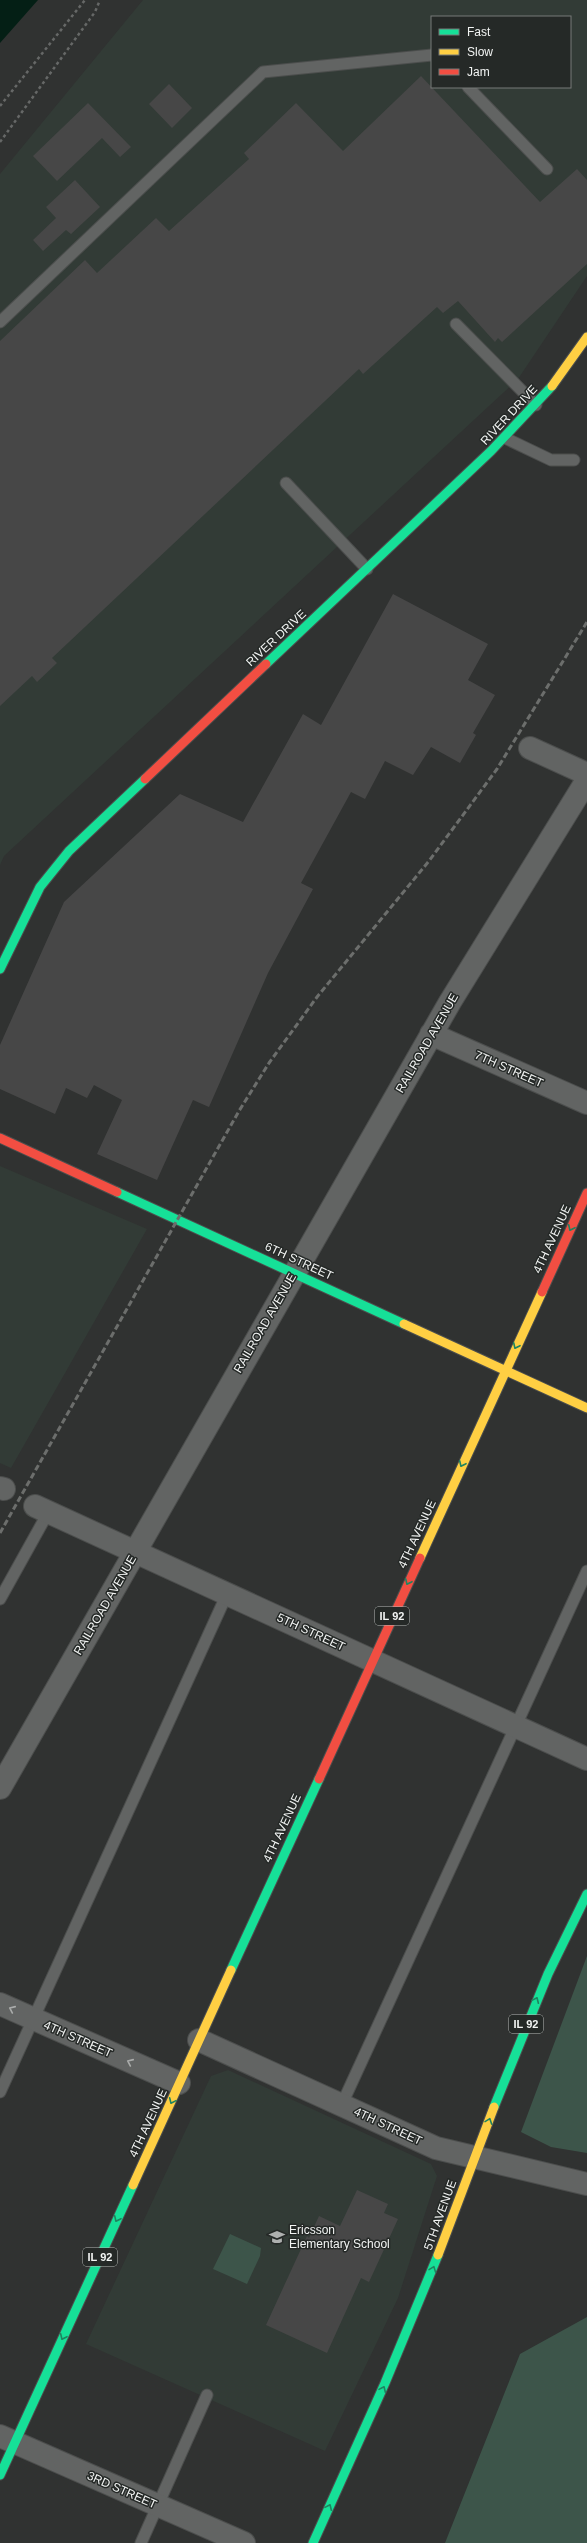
<svg xmlns="http://www.w3.org/2000/svg" width="587" height="2543" viewBox="0 0 587 2543" font-family="Helvetica,sans-serif">
  <style>
    .built { fill: #323b36; fill-rule: evenodd }
    .green { fill: #3d554a }
    .water { fill: #041f15 }
    .building { fill: #474747 }
    .lines { fill: none; stroke-linecap: round; stroke-linejoin: round }
    .lane-casing { stroke: #4c4e4d; stroke-width: 13 }
    .street-casing { stroke: #4c4e4d; stroke-width: 24 }
    .fast-casing { stroke: #4c4e4d; stroke-width: 11 }
    .slow-casing { stroke: #4c4e4d; stroke-width: 11 }
    .jam-casing { stroke: #4c4e4d; stroke-width: 11 }
    .path { stroke: #666867; stroke-width: 2.5; stroke-dasharray: 3 3; stroke-linecap: butt }
    .lane { stroke: #626463; stroke-width: 11 }
    .street { stroke: #626463; stroke-width: 22 }
    .fast { stroke: #16e098; stroke-width: 9 }
    .slow { stroke: #ffcf43; stroke-width: 9 }
    .jam { stroke: #f24e42; stroke-width: 9 }
    .rail { stroke: #6c6e6c; stroke-width: 3; stroke-dasharray: 6 3; stroke-linecap: butt }
    .oneway { stroke: #1e8460 }
    .oneway2 { stroke: #aaacab }
    .labels { text-anchor: middle; stroke-width: 3; stroke-linejoin: round; paint-order: stroke }
    .shield { fill: #252927; stroke: #b4b7b6; stroke-width: 1 }
    .shield-label { font-size: 11px; font-weight: bold; fill: #f2f4f3 }
    .street-label { font-size: 12px; fill: #f2f4f3; stroke: #252927 }
    .poi-label { font-size: 12px; fill: #f2f4f3; stroke: #252927; text-anchor: start }
  </style>
  <rect width="100%" height="100%" fill="#303231"/>
  <path class="built" d="M143 0H587V276L518 379 4 856 0 865V174ZM432 17H570V87H432Z
    M0 1166 147 1229 11 1468 0 1463Z
    M228 2070 431 2164 437 2176 398 2298 325 2451 86 2344 211 2076Z"/>
  <path class="green" d="M587 1956V2153L551 2147 521 2132Z
    M230 2234 261 2248 260 2256 247 2284 213 2269Z
    M587 2317V2543H445L520 2354Z"/>
  <path class="water" d="M0 0H38L0 43Z"/>
  <path class="building" d="M421 76 540 202 577 169 587 180V264L502 342 498 338 495 342 458 301 443 313 437 307 363 374 359 369 52 658 57 663 37 682 32 676 0 706V341L85 260 97 273 156 218 169 231 249 159 244 153 296 103 343 151Z
    M169 84 192 108 172 128 149 104Z
    M88 103 131 147 120 157 102 138 57 181 33 156Z
    M75 180 100 207 71 234 66 230 43 251 33 240 56 218 46 207Z
    M393 594 488 644 468 680 495 695 473 733 476 735 460 763 431 747 413 775 385 761 365 799 351 792 301 883 313 889 268 973 209 1107 193 1100 157 1180 97 1154 122 1100 94 1085 87 1098 66 1088 55 1114 0 1089V1045L64 902 180 794 243 822 303 714 321 725Z
    M357 2190 388 2204 384 2213 398 2219 369 2282 361 2278 327 2353 266 2325 307 2236 309 2238 319 2216 340 2226Z"/>
  <g class="lines">
    <defs>
      <path id="lane" d="M468 87 547 169
        M0 322 263 72 432 55
        M456 324 536 405
        M505 438 551 460H574
        M286 483 367 569
        M0 1599 49 1511
        M0 2092 227 1594
        M342 2104 587 1571
        M141 2543 207 2395"/>
      <path id="street" d="M530 748 587 774
        M431 1034 587 1103
        M0 1488 4 1489
        M35 1506 587 1759
        M0 1788 450 1002 587 780
        M0 2004 179 2083
        M199 2040 436 2148 587 2184
        M0 2436 244 2543"/>
      <path id="fast" d="M266 664 491 451 552 386
        M0 969 40 887 69 851 145 779
        M117 1192 404 1324
        M231 1970 319 1779
        M494 2107 548 1974 587 1894
        M0 2475 133 2185
        M313 2543 385 2383 438 2255"/>
      <path id="slow" d="M552 386 587 337
        M404 1324 587 1408
        M420 1558 542 1292
        M133 2185 231 1970
        M438 2255 494 2107"/>
      <path id="jam" d="M145 779 266 664
        M0 1138 117 1192
        M542 1292 587 1193
        M319 1779 420 1558"/>
    </defs>
    <use href="#lane" class="lane-casing"/>
    <use href="#street" class="street-casing"/>
    <use href="#fast" class="fast-casing"/>
    <use href="#slow" class="slow-casing"/>
    <use href="#jam" class="jam-casing"/>
    <path class="path" d="M0 106 85 0
      M0 142 95 12 100 0"/>
    <use href="#lane" class="lane"/>
    <use href="#street" class="street"/>
    <use href="#fast" class="fast"/>
    <use href="#slow" class="slow"/>
    <use href="#jam" class="jam"/>
    <path class="rail" d="M0 1533 239 1111 269 1063 317 997 429 861 497 769 587 622"/>
  </g>
  <defs><path id="oneway-chevron" d="M-2-3.5L2.5 0L-2 3.5" fill="none" stroke-width="1.6" stroke-linecap="round" stroke-linejoin="round"/></defs>
  <g class="oneway">
    <use href="#oneway-chevron" transform="translate(571 1228) rotate(115)"/>
    <use href="#oneway-chevron" transform="translate(516 1346) rotate(115)"/>
    <use href="#oneway-chevron" transform="translate(462 1464) rotate(115)"/>
    <use href="#oneway-chevron" transform="translate(408 1582) rotate(115)"/>
    <use href="#oneway-chevron" transform="translate(536 2000) rotate(-66)"/>
    <use href="#oneway-chevron" transform="translate(172 2101) rotate(114)"/>
    <use href="#oneway-chevron" transform="translate(489 2121) rotate(-70)"/>
    <use href="#oneway-chevron" transform="translate(117 2219) rotate(115)"/>
    <use href="#oneway-chevron" transform="translate(433 2269) rotate(-69)"/>
    <use href="#oneway-chevron" transform="translate(63 2337) rotate(115)"/>
    <use href="#oneway-chevron" transform="translate(383 2389) rotate(-66)"/>
    <use href="#oneway-chevron" transform="translate(329 2507) rotate(-66)"/>
  </g>
  <g class="oneway2">
    <use href="#oneway-chevron" transform="translate(12 2009) rotate(-156)"/>
    <use href="#oneway-chevron" transform="translate(130 2062) rotate(-156)"/>
  </g>
  <defs>
    <symbol id="school-bare" viewBox="-9 -9 18 18"><path d="M0-5L7-2L0 1L-7-2ZM-4 1L0 2.5L4 1V4Q0 6-4 4Z" fill="#aeb0af" stroke="#252927" stroke-width="2.5" paint-order="stroke"/></symbol>
  </defs>
  <g fill-rule="evenodd">
    <use href="#school-bare" x="266" y="2226" width="22" height="22"/>
  </g>
  <g class="labels">
    <g class="shield">
      <rect x="375" y="1607" width="34" height="18" rx="3"/>
      <rect x="509" y="2015" width="34" height="18" rx="3"/>
      <rect x="83" y="2248" width="34" height="18" rx="3"/>
    </g>
    <g class="shield-label">
      <text x="392" y="1620">IL 92</text>
      <text x="526" y="2028">IL 92</text>
      <text x="100" y="2261">IL 92</text>
    </g>
    <g class="street-label">
      <text transform="translate(509 415) rotate(-47)" y="4">RIVER DRIVE</text>
      <text transform="translate(276 638) rotate(-43)" y="4">RIVER DRIVE</text>
      <text transform="translate(427 1043) rotate(-60)" y="4">RAILROAD AVENUE</text>
      <text transform="translate(509 1069) rotate(24)" y="4">7TH STREET</text>
      <text transform="translate(552 1239) rotate(-65)" y="4">4TH AVENUE</text>
      <text transform="translate(299 1261) rotate(25)" y="4">6TH STREET</text>
      <text transform="translate(265 1323) rotate(-60)" y="4">RAILROAD AVENUE</text>
      <text transform="translate(417 1534) rotate(-65)" y="4">4TH AVENUE</text>
      <text transform="translate(105 1605) rotate(-60)" y="4">RAILROAD AVENUE</text>
      <text transform="translate(311 1632) rotate(25)" y="4">5TH STREET</text>
      <text transform="translate(282 1828) rotate(-65)" y="4">4TH AVENUE</text>
      <text transform="translate(78 2039) rotate(24)" y="4">4TH STREET</text>
      <text transform="translate(148 2123) rotate(-65)" y="4">4TH AVENUE</text>
      <text transform="translate(388 2126) rotate(25)" y="4">4TH STREET</text>
      <text transform="translate(440 2215) rotate(-70)" y="4">5TH AVENUE</text>
      <text transform="translate(122 2490) rotate(24)" y="4">3RD STREET</text>
    </g>
    <g class="poi-label">
      <text x="289" y="2234">Ericsson<tspan x="289" dy="14">Elementary School</tspan></text>
    </g>
  </g>
  <rect x="431" y="16" width="140" height="72" fill="#252927" stroke="#777a79"/>
  <rect x="439" y="29" width="20" height="6" fill="#16e098" stroke="#777a79"/>
  <text x="467" y="36" font-size="12" fill="#f2f4f3">Fast</text>
  <rect x="439" y="49" width="20" height="6" fill="#ffcf43" stroke="#777a79"/>
  <text x="467" y="56" font-size="12" fill="#f2f4f3">Slow</text>
  <rect x="439" y="69" width="20" height="6" fill="#f24e42" stroke="#777a79"/>
  <text x="467" y="76" font-size="12" fill="#f2f4f3">Jam</text>
</svg>
